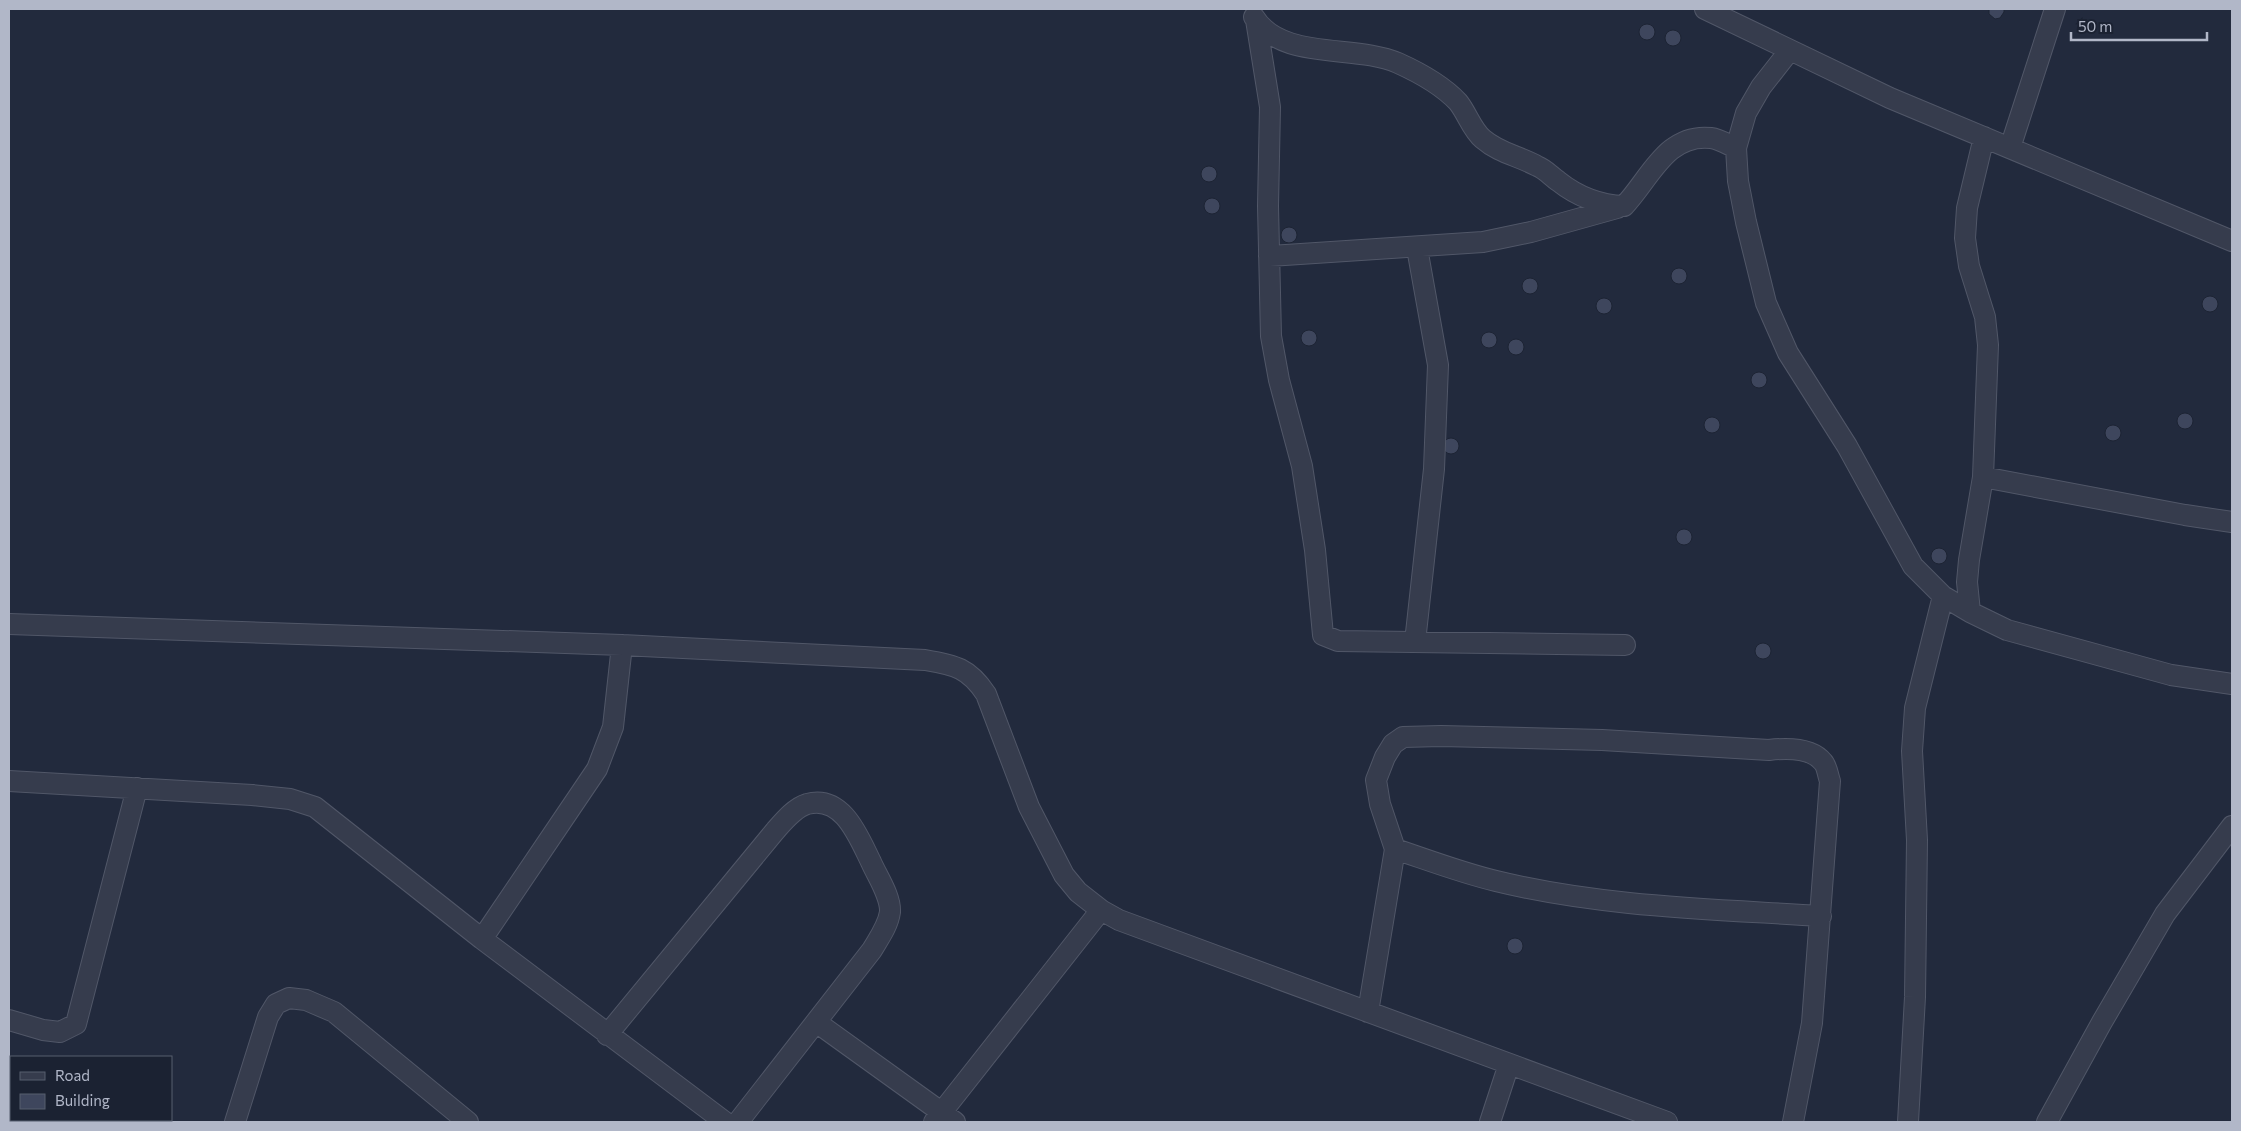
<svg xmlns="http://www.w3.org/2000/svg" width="2241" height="1131" viewBox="0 0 2241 1131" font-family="Commissioner,sans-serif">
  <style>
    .building { fill: #3e465d; stroke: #1d2434 }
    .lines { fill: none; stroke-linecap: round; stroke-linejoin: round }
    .street-casing { stroke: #515768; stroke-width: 22 }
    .street { stroke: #363c4d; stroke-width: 20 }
  </style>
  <rect width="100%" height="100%" fill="#222a3d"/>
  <path class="building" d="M1989 9H2004V12L2000 18 1995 19 1989 14Z
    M1639 32a8 8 0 1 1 16 0a8 8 0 1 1-16 0Z
    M1665 38a8 8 0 1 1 16 0a8 8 0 1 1-16 0Z
    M1201 174a8 8 0 1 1 16 0a8 8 0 1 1-16 0Z
    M1204 206a8 8 0 1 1 16 0a8 8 0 1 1-16 0Z
    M1281 235a8 8 0 1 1 16 0a8 8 0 1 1-16 0Z
    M1671 276a8 8 0 1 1 16 0a8 8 0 1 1-16 0Z
    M1522 286a8 8 0 1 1 16 0a8 8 0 1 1-16 0Z
    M2202 304a8 8 0 1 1 16 0a8 8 0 1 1-16 0Z
    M1596 306a8 8 0 1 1 16 0a8 8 0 1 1-16 0Z
    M1301 338a8 8 0 1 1 16 0a8 8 0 1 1-16 0Z
    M1481 340a8 8 0 1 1 16 0a8 8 0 1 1-16 0Z
    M1508 347a8 8 0 1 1 16 0a8 8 0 1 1-16 0Z
    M1751 380a8 8 0 1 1 16 0a8 8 0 1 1-16 0Z
    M2177 421a8 8 0 1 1 16 0a8 8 0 1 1-16 0Z
    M1704 425a8 8 0 1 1 16 0a8 8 0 1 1-16 0Z
    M2105 433a8 8 0 1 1 16 0a8 8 0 1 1-16 0Z
    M1443 446a8 8 0 1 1 16 0a8 8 0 1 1-16 0Z
    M1676 537a8 8 0 1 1 16 0a8 8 0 1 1-16 0Z
    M1931 556a8 8 0 1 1 16 0a8 8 0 1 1-16 0Z
    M1755 651a8 8 0 1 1 16 0a8 8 0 1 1-16 0Z
    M1507 946a8 8 0 1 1 16 0a8 8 0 1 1-16 0Z"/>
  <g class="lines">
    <defs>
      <path id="street" d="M1705 9 1890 98 2232 241
        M1254 17C1281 61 1355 44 1398 63 1418 72 1442 85 1458 102 1467 113 1472 130 1483 139 1499 153 1519 156 1537 166 1545 169 1551 176 1558 181 1578 197 1599 205 1624 206 1650 179 1666 133 1711 138 1719 139 1729 145 1736 148
        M1256 20 1270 107 1268 206 1271 336 1279 380 1302 466 1315 550 1323 635 1338 641 1625 645
        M1790 50 1761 87 1746 113 1736 148 1738 181 1746 222 1766 303 1788 353 1847 446 1913 566 1943 596 1970 612
        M1984 137 1967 208 1965 238 1969 266 1985 317 1988 345 1983 477 1969 560 1967 582 1970 612 2007 630 2171 675 2232 684
        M2010 148 2055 9
        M1269 256 1483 242 1531 232 1617 208
        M1983 477 2185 515 2232 522
        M9 624 622 645 925 660C955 665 969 668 986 694L1029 807 1064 875 1078 892 1101 910 1119 920 1667 1122
        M1415 642 1434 469 1438 365 1417 248
        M9 781 252 795 290 799 315 807 482 939 725 1122
        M1395 849C1428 860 1462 873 1496 881 1602 907 1713 909 1821 916
        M482 939 597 769 613 727 622 645
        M1368 1012 1395 849 1380 804 1376 780 1385 757 1393 744 1403 737 1441 736 1602 740 1769 750C1786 748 1811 747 1823 762 1827 766 1828 776 1830 781L1812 1023 1793 1122
        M9 1020 43 1030 60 1032 76 1024 137 788
        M816 1022 955 1122
        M607 1035 775 831C783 822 794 808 807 804 843 794 859 838 871 862 877 876 891 896 890 912 888 926 879 938 872 950L738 1122
        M235 1122 268 1017 276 1004 289 998 306 1000 334 1012 468 1122
        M934 1122 1101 910
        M1490 1122 1509 1064
        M1908 1122 1915 997 1917 840 1912 751 1915 708 1943 596
        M2047 1122 2102 1022 2165 914 2232 826"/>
    </defs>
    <use href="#street" class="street-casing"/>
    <use href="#street" class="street"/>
  </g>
  <rect width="2241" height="1131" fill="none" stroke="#b1b7c8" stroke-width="20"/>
  <rect x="10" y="1056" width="162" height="65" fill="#1b2232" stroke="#575e6e"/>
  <rect x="20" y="1072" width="25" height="8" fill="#363c4d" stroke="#575e6e"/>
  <text x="55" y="1081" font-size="15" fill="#b1b7c8">Road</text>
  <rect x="20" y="1094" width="25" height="15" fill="#3e465d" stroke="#575e6e"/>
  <text x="55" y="1106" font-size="15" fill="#b1b7c8">Building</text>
  <path d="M2071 32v8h136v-8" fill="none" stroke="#b1b7c8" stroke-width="2.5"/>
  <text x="2078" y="32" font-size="15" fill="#b1b7c8" stroke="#1b2232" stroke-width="4" paint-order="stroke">50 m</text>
</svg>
